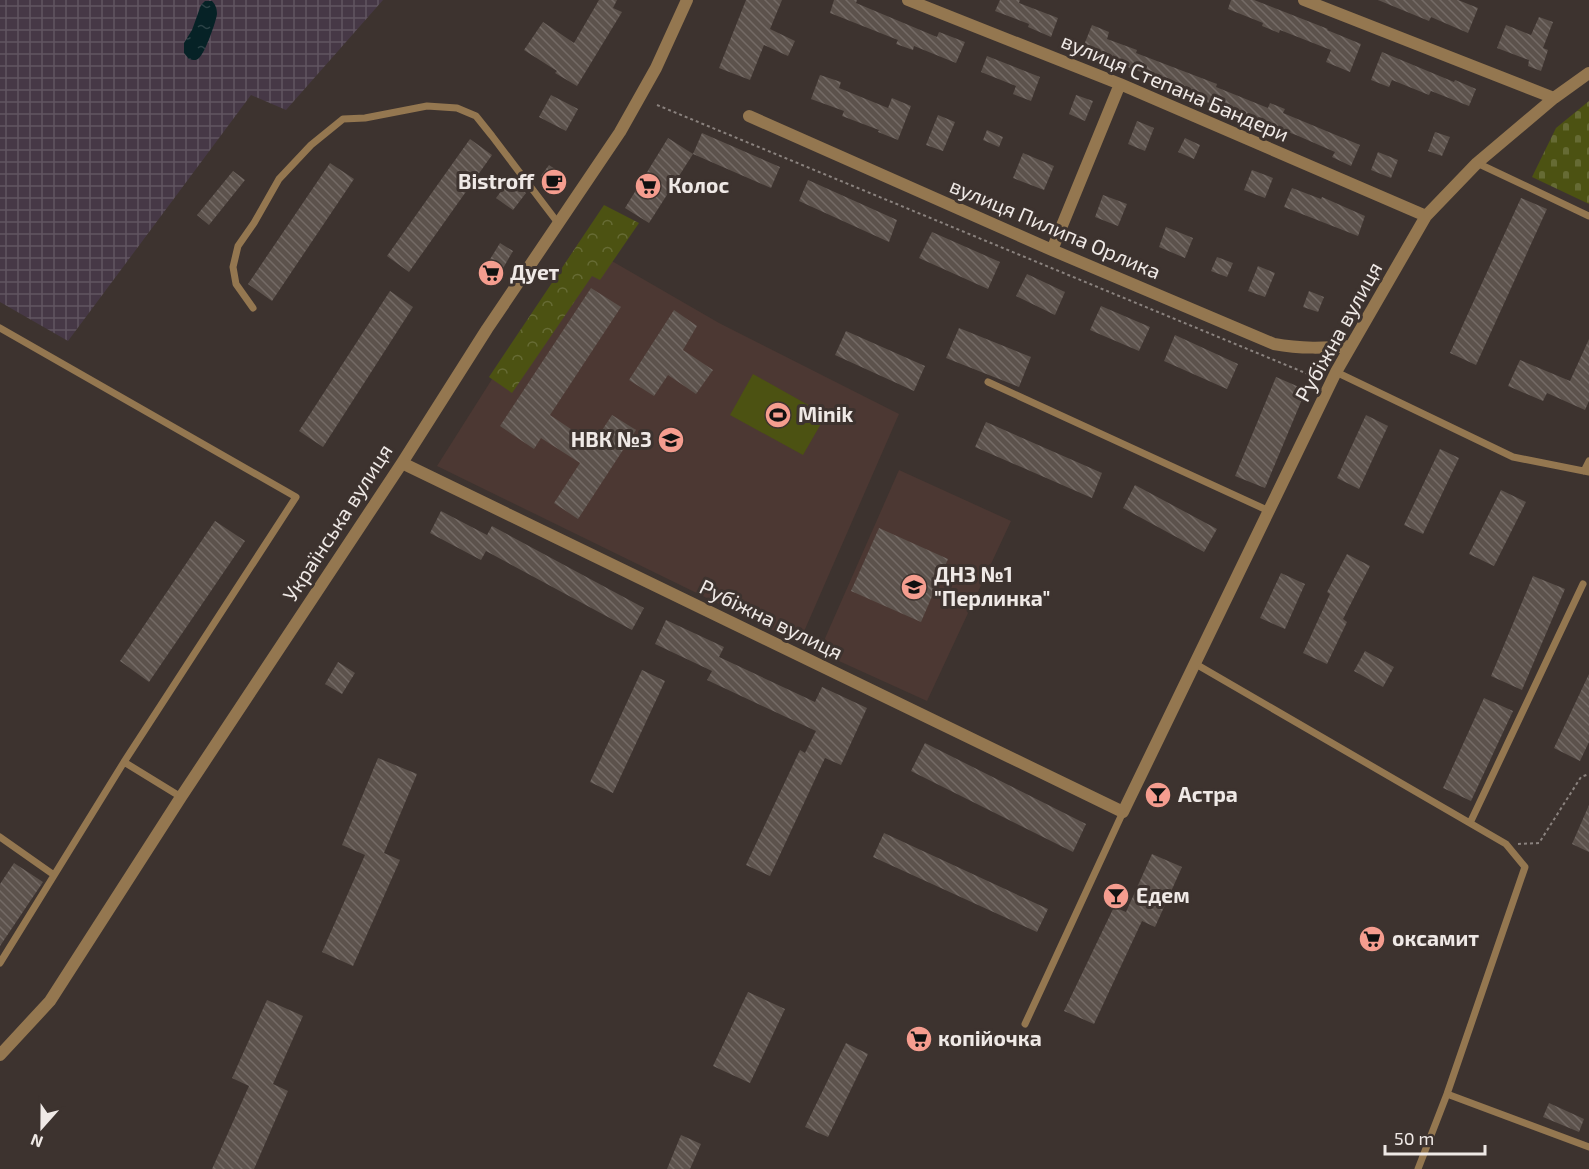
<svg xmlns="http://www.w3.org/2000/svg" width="1589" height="1169" viewBox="0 0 1589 1169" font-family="'Exo 2',sans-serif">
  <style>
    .industrial { fill: url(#industrial-grid) }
    .education { fill: #4c3833 }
    .forest { fill: url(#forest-crowns) }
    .cemetery { fill: url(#cemetery-stones) }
    .garden { fill: #4c5212 }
    .water { fill: url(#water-ripples) }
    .building { fill: url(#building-back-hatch) }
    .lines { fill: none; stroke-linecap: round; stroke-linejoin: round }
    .path { stroke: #8a827e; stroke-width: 2; stroke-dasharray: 3 3; stroke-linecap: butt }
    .service { stroke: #947750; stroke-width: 7 }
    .minor { stroke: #947750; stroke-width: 12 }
    .labels { text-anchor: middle; stroke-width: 6; stroke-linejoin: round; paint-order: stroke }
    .street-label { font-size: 21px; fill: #efe9e6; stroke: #3d332f }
    .poi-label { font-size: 21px; font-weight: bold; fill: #efe9e6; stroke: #3d332f; text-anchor: start }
  </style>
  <defs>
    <pattern id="industrial-grid" width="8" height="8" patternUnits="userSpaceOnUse" patternTransform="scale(1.5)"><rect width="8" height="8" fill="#463846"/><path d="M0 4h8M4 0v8" fill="none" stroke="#615561"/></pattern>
    <pattern id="forest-crowns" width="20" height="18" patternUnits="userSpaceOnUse" patternTransform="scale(1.5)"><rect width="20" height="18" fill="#4c5212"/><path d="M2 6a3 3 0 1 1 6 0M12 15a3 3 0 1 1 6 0" fill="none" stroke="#666b34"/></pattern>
    <pattern id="cemetery-stones" width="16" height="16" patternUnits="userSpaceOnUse" patternTransform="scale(1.5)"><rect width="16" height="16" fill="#4c5212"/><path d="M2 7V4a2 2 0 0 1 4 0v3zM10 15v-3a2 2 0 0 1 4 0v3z" fill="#666b34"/></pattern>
    <pattern id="water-ripples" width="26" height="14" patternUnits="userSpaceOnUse" patternTransform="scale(1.5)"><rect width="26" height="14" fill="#062226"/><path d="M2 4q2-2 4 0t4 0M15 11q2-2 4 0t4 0" fill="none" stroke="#2b4246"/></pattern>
    <pattern id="building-back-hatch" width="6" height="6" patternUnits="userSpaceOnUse" patternTransform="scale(1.5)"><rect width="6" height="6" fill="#5c524c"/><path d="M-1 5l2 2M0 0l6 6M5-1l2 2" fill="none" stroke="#746b66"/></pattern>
  </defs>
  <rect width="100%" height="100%" fill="#3d332f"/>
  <path class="industrial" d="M0 0H383L286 110 251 95 68 341 0 302Z"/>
  <path class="education" d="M579 242 719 323 899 414 799 643 437 466Z
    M899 470 1011 521 927 701 819 652Z"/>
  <path class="forest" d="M604 205 639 223 600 280 592 276 512 393 489 377Z"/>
  <path class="cemetery" d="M1589 101V204L1532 177 1556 128Z"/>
  <path class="garden" d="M753 374 826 415 803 455 730 415Z"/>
  <path class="water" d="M205 1H212C215 4 217 8 217 14 216 22 205 53 199 58 196 61 193 60 189 59L184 53V43L192 30 201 5Z"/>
  <path class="building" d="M599 0H617L613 8 622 12 577 86 555 73 557 71 524 50 543 22 574 43Z
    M746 0H782L770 29 795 41 788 56 764 45 750 80 719 68Z
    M834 0H857L856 3 937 37 939 32 965 42 956 63 914 46 913 50 896 44 898 40 830 13Z
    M1000 0H1020L1019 3 1058 18 1051 37 1028 27 1029 24 995 11Z
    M1231 0H1254L1328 29 1327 30 1361 44 1350 72 1326 62 1331 50 1280 30 1279 33 1262 26 1263 23 1228 9Z
    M1378 0H1458L1478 8 1468 33 1431 17 1429 21Z
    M1539 17 1553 22 1543 48 1548 50 1541 71 1528 66 1529 60 1497 48 1506 25 1531 35Z
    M1092 25 1109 32 1107 39 1137 50 1136 53 1217 84 1216 87 1268 108 1270 103 1285 109 1283 113 1360 145 1351 166 1332 157 1335 152 1296 135 1184 94 1186 89 1109 60 1111 56 1084 45Z
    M1382 52 1454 82 1455 80 1476 89 1469 106 1431 91 1429 95 1392 80 1389 87 1371 80Z
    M987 56 1040 77 1031 101 1013 94 1016 86 981 72Z
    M820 75 841 82 839 88 888 108 892 98 911 106 898 140 878 132 879 130 842 116 844 111 811 99Z
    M551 95 578 109 566 131 539 117Z
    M1076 95 1093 101 1085 121 1069 114Z
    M938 115 955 122 943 151 926 145Z
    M1137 121 1154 128 1145 151 1128 144Z
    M987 130 1003 137 999 147 983 140Z
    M1435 132 1450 137 1442 156 1428 151Z
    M702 133 780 167 771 188 693 154Z
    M668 138 693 154 649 223 625 208Z
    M1185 138 1200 145 1194 159 1178 152Z
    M470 139 492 155 409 272 387 256Z
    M1378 152 1398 160 1391 178 1371 170Z
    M1023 153 1054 166 1044 190 1013 178Z
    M330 163 354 179 272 301 248 284Z
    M549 165 564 175 555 188 541 176Z
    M1252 170 1273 178 1265 198 1244 190Z
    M233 171 245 180 209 225 197 215Z
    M808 180 897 220 889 242 799 201Z
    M509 181 526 193 513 210 496 198Z
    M1292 188 1321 199 1322 197 1365 216 1358 236 1284 207Z
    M1103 195 1127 204 1118 226 1095 217Z
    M1521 198 1547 209 1476 365 1450 353Z
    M1166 227 1193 238 1185 258 1159 247Z
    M932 232 1000 262 988 289 919 258Z
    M500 243 513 251 495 282 481 274Z
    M1217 257 1233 263 1227 277 1211 271Z
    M1258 266 1275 273 1265 297 1248 291Z
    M1027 274 1065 292 1055 315 1016 296Z
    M591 288 621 307 550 415 593 444 612 415 636 430 578 519 554 503 580 463 541 438 534 449 500 426Z
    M390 291 413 307 323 447 299 431Z
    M1309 291 1324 297 1318 312 1303 307Z
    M1101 306 1150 327 1139 351 1090 330Z
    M674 310 697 326 683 350 713 370 696 394 668 375 654 396 629 380Z
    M959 328 1031 357 1019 387 946 358Z
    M846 331 925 366 914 391 835 355Z
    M1175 335 1238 364 1227 389 1164 361Z
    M1589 339V401L1585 410 1547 393 1543 401 1508 386 1520 360 1570 381Z
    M1276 377 1306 390 1265 488 1235 476Z
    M1366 415 1388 426 1359 489 1337 478Z
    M986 422 1102 473 1092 498 975 447Z
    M1440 449 1459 458 1423 534 1404 525Z
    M1135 485 1217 529 1204 552 1123 508Z
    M1501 490 1526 502 1494 566 1469 554Z
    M441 511 487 535 492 526 644 608 632 630 486 551 481 560 430 533Z
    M215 521 245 541 149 682 120 661Z
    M879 528 948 559 921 622 851 591Z
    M1347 554 1370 566 1343 619 1347 622 1327 664 1303 653 1330 594 1327 592Z
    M1281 573 1305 584 1285 629 1260 618Z
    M1533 576 1565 589 1522 690 1491 676Z
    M666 620 724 647 719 657 815 702 822 687 867 708 841 765 825 758 770 876 746 865 800 750 805 753 816 731 707 680 712 671 655 644Z
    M1365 651 1394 667 1383 687 1354 671Z
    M338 662 355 673 342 694 325 684Z
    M642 670 665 681 613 793 590 782Z
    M1589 674V742L1580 761 1554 748Z
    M1484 698 1513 711 1471 801 1443 788Z
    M925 743 1086 824 1073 852 911 771Z
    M378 758 417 774 384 853 400 860 353 966 322 952 365 855 342 845Z
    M1589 805V852L1572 844Z
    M884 833 1048 909 1037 932 873 857Z
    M1152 854 1182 867 1155 927 1142 921 1094 1024 1064 1011 1114 907 1126 912Z
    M14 863 43 882 0 946V884Z
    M748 992 785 1009 750 1083 713 1066Z
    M267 1000 303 1016 273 1084 288 1091 254 1169H212L249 1086 232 1078Z
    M846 1043 868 1054 828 1137 805 1127Z
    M1549 1103 1584 1119 1579 1132 1543 1117Z
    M681 1135 701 1144 690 1169H667Z"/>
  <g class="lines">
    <path class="path" d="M657 105 1320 379
      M1518 844 1539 843 1581 777 1589 774"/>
    <path class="service" d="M1477 163 1589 216
      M253 308 236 284 233 267 238 246 254 223 279 179 311 145 343 119 365 118 427 106 457 108 476 116 492 136 558 223
      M0 328 296 497 124 762 0 963
      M1336 372 1513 457 1589 472
      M988 382 1269 511
      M1584 471 1589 461
      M1194 663 1506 844 1525 867 1447 1094 1418 1169
      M124 762 181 797
      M1470 823 1583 584
      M0 837 54 875
      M1025 1024 1123 812
      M1447 1094 1589 1147"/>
    <path class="minor" d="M908 0 1120 84 1426 216
      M1304 0 1554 98
      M749 116 1052 250 1274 344C1301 349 1325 348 1351 346
      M1052 250 1120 84
      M402 463 1123 812 1336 372 1426 216 1477 163 1554 98 1589 73
      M0 1055 50 1001 181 797 402 463 487 329 620 132 656 68 687 0"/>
  </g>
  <defs>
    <symbol id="cafe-disc" viewBox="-11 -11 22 22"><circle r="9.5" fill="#f59d8f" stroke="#3d332f"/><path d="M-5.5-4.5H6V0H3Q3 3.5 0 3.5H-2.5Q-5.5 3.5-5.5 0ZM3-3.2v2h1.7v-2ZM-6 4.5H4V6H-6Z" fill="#111"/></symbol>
    <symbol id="supermarket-disc" viewBox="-11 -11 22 22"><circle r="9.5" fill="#f59d8f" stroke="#3d332f"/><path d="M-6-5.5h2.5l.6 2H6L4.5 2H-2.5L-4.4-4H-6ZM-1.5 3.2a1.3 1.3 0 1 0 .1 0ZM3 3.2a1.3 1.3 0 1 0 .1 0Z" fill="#111"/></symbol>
    <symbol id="stadium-disc" viewBox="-11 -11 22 22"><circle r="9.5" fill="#f59d8f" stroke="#3d332f"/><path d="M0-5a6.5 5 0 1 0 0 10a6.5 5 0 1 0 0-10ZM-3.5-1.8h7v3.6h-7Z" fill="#111"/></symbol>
    <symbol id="school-disc" viewBox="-11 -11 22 22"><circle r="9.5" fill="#f59d8f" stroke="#3d332f"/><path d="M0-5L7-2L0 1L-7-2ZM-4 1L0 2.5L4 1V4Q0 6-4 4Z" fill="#111"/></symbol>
    <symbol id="bar-disc" viewBox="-11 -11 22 22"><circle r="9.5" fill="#f59d8f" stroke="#3d332f"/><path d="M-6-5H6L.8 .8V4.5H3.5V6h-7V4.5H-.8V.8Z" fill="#111"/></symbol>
  </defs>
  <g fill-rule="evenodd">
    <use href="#cafe-disc" x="539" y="167" width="30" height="30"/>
    <use href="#supermarket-disc" x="633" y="171" width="30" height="30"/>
    <use href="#supermarket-disc" x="476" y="258" width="30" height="30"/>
    <use href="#stadium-disc" x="763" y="400" width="30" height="30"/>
    <use href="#school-disc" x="656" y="425" width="30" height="30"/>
    <use href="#school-disc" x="899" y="572" width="30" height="30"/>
    <use href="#bar-disc" x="1143" y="780" width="30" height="30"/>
    <use href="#bar-disc" x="1101" y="881" width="30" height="30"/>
    <use href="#supermarket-disc" x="1357" y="924" width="30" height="30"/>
    <use href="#supermarket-disc" x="904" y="1024" width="30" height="30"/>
  </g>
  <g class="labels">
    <g class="street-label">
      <text transform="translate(1175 88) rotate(23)" y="7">вулиця Степана Бандери</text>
      <text transform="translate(1055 229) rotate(23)" y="7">вулиця Пилипа Орлика</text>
      <text transform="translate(1339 332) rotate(-61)" y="7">Рубіжна вулиця</text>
      <text transform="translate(338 523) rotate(-57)" y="7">Українська вулиця</text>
      <text transform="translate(771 620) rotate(26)" y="7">Рубіжна вулиця</text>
    </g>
    <g class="poi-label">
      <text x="534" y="189" text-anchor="end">Bistroff</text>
      <text x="668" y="193">Колос</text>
      <text x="510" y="280">Дует</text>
      <text x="798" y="422">Minik</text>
      <text x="652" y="447" text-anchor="end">НВК №3</text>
      <text x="934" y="582">ДНЗ №1<tspan x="934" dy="24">"Перлинка"</tspan></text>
      <text x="1178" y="802">Астра</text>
      <text x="1136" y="903">Едем</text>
      <text x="1392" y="946">оксамит</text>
      <text x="938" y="1046">копійочка</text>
    </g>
  </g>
  <g transform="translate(42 1127) rotate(201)" stroke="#3d332f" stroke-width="4.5" paint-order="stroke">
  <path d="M0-4.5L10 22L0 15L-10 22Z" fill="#efe9e6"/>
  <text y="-9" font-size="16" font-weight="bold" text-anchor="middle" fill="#efe9e6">N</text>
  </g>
  <path d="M1385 1145v9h100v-9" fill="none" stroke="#efe9e6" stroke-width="3"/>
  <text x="1394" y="1145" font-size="18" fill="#efe9e6" stroke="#3d332f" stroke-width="4.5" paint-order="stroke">50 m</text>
</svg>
